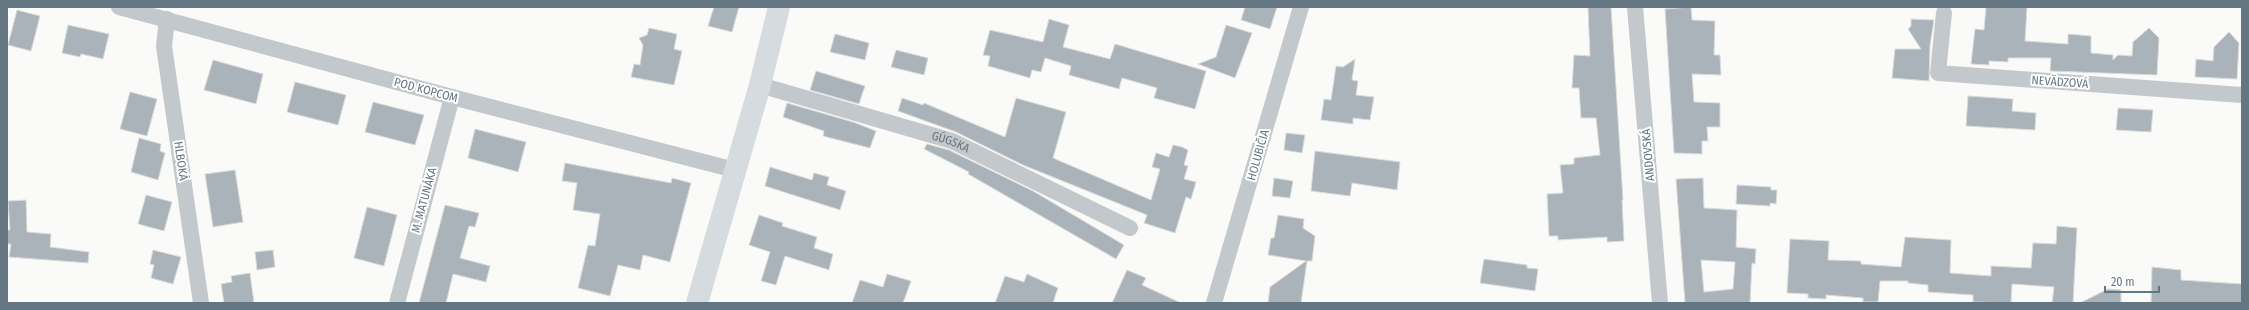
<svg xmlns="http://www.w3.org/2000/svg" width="2249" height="310" viewBox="0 0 2249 310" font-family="'Fira Sans Condensed',sans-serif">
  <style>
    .building { fill: #aab3b9; stroke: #dcdcda; fill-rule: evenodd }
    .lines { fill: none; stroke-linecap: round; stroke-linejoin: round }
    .street { stroke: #c3c8cc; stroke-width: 16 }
    .secondary { stroke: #d6dbdf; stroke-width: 22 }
    .labels { text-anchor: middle; stroke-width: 4; stroke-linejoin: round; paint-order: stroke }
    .street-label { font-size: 12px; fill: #657683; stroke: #fff }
  </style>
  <rect width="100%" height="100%" fill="#fafaf8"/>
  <path class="building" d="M714 7H739L732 32 708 26Z
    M1245 7H1277L1270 29 1241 20Z
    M1588 7H1611L1623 200H1622L1624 241 1607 242V237L1558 240V236H1549L1547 194 1563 193 1560 165 1574 164V158L1600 155 1596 118H1581L1579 88H1572L1574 55 1590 56Z
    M1691 7 1692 20 1715 21 1714 55H1720L1721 75 1692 74 1694 102 1720 103V127H1707L1708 141H1702V154L1674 153 1665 9Z
    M1986 7H2027L2025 41 2068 44V34L2091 36V53L2113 55V60L2118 55 2132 56 2133 42 2149 28 2159 38 2157 75 2050 71 2051 58H2008V62L1989 61V65L1971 64 1975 29 1984 30Z
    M17 10 40 16 31 51 8 45Z
    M1049 19 1069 25 1063 47 1110 59 1115 44 1206 71 1195 109 1154 98 1157 88 1122 78 1119 89 1069 75 1071 66 1045 58 1041 72 1032 70 1030 78 988 66 990 56 983 55 990 30 1043 42Z
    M1911 19 1934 20 1930 45 1929 81 1892 78 1895 49H1921L1908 29 1911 26Z
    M68 25 109 34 103 59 81 54 80 57 62 53Z
    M1226 25 1252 33 1235 78 1198 64 1216 57Z
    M649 28 677 34 674 49 682 51 674 85 631 77 634 64 640 65 643 45 639 38 647 35Z
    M2229 32 2239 43 2237 79 2195 77 2196 59 2213 61 2214 47Z
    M835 34 869 43 865 60 830 52Z
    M896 50 928 58 924 75 891 67Z
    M1355 59 1352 80 1358 81 1356 95 1374 97 1370 120 1353 118V124L1321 120 1324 99 1331 100 1336 66 1343 67Z
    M213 60 263 74 256 104 204 90Z
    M816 71 865 86 859 104 810 90Z
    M295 82 346 95 338 125 287 112Z
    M130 92 157 99 147 136 120 129Z
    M1968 96 2013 99 2012 111 2036 113 2035 130 1966 126Z
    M902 98 923 105 924 103 1005 137 1016 98 1066 112 1053 158 1151 200 1160 169 1152 167 1156 153 1169 157 1173 145 1182 147 1188 150 1184 165 1188 166 1184 179 1196 182 1191 199 1186 197 1175 233 1144 223 1147 215 1023 165 956 132 898 111Z
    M373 102 424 115 415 145 365 132Z
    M787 103 853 122 876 131 870 148 823 136 824 131 783 117Z
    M2118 108 2153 110 2151 132 2116 130Z
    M475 129 526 142 518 172 468 158Z
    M1286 133 1305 135 1302 153 1284 150Z
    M139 138 161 144 160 151 165 153 158 180 131 172Z
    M927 144 949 150 1033 191 1124 245 1116 259 968 174 969 172 924 149Z
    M1315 151 1400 162 1397 190 1352 183 1350 196 1311 191Z
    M565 163 671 183 672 178 691 183 670 262 643 255 640 270 618 265 610 296 578 288 588 245 595 246 600 214 573 210 577 183 562 181Z
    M770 167 812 180 814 173 829 177 827 185 846 191 840 210 765 186Z
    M235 170 243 222 213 227 205 174Z
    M1274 178 1293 181 1290 198 1272 196Z
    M1703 178 1704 208 1737 210 1736 247 1756 249 1755 264 1752 263 1750 303H1685L1676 179ZM1701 260 1735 262 1733 289 1704 292Z
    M1737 185 1771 187V190H1777L1776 204 1770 203V206L1736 204Z
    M146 195 172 202 164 231 138 224Z
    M26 200 27 232 51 234 50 247 89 252 88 263 9 257 11 244H7V230H10L8 201Z
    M445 205 479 213 475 227 469 226 460 258 490 266 486 282 453 274 446 303H419Z
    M367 207 397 215 384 266 354 258Z
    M759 215 783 223 782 226 817 237 814 248 833 254 829 270 785 256 776 285 761 281 770 252 749 245Z
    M1278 215 1304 219 1303 228 1315 236 1312 261H1307L1301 303H1268L1270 287 1306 261 1268 255 1271 238H1274Z
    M2057 226 2077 228 2073 303H2052L2054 287 2012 284 2011 303 1973 302V295L1928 292V285L1908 283V281H1880L1878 302H1863V298L1826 295V299L1808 298V294L1787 293 1790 239 1829 241 1828 260 1861 261V264L1901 267 1905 237 1951 240 1950 273 1991 276V266L2031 268 2033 243 2056 244Z
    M153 250 181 257 173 284 151 278 154 265 150 264Z
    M273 250 275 267 257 270 255 252Z
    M1484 259 1527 265V268L1538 269 1535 291 1480 283Z
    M2152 267 2181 270V280L2242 284V303H2151Z
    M1127 270 1146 278 1142 285 1181 303H1112Z
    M250 273 254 303H224L221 284 232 282 231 276Z
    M887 274 911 281 903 303H852L860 280 883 287Z
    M1027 274 1058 288 1053 303H995L1005 276 1024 282Z
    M2108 289 2121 290V303H2080Z"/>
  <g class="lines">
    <g class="street">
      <path d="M119 7 452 97 735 170"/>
      <path d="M1635 7 1660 303"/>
      <path d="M1944 13 1938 73 2242 95"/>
      <path d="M167 19 164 46 201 303"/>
      <path id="s1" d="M760 85 952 141 1130 228"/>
      <path d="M397 303 452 97"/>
      <path d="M1214 303 1301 7"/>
    </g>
    <path class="secondary" d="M697 303 760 85 779 7"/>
  </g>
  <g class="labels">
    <g class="street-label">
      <text transform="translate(2060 82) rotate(4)" y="4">NEVÄDZOVÁ</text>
      <text transform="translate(426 90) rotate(15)" y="4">POD KOPCOM</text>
      <text dy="4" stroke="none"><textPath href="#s1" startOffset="199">GÚGSKA</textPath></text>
      <text transform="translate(1258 155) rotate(-74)" y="4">HOLUBIČIA</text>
      <text transform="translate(1648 155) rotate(-95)" y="4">ANDOVSKÁ</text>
      <text transform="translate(181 161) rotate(82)" y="4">HLBOKÁ</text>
      <text transform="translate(424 200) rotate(-75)" y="4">M. MATUNÁKA</text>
    </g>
  </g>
  <rect width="2249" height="310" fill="none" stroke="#657683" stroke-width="16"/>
  <path d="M2105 286v6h54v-6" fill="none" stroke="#657683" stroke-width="2"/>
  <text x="2111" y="286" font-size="12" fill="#657683" stroke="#ffffff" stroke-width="3" paint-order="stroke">20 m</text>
</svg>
